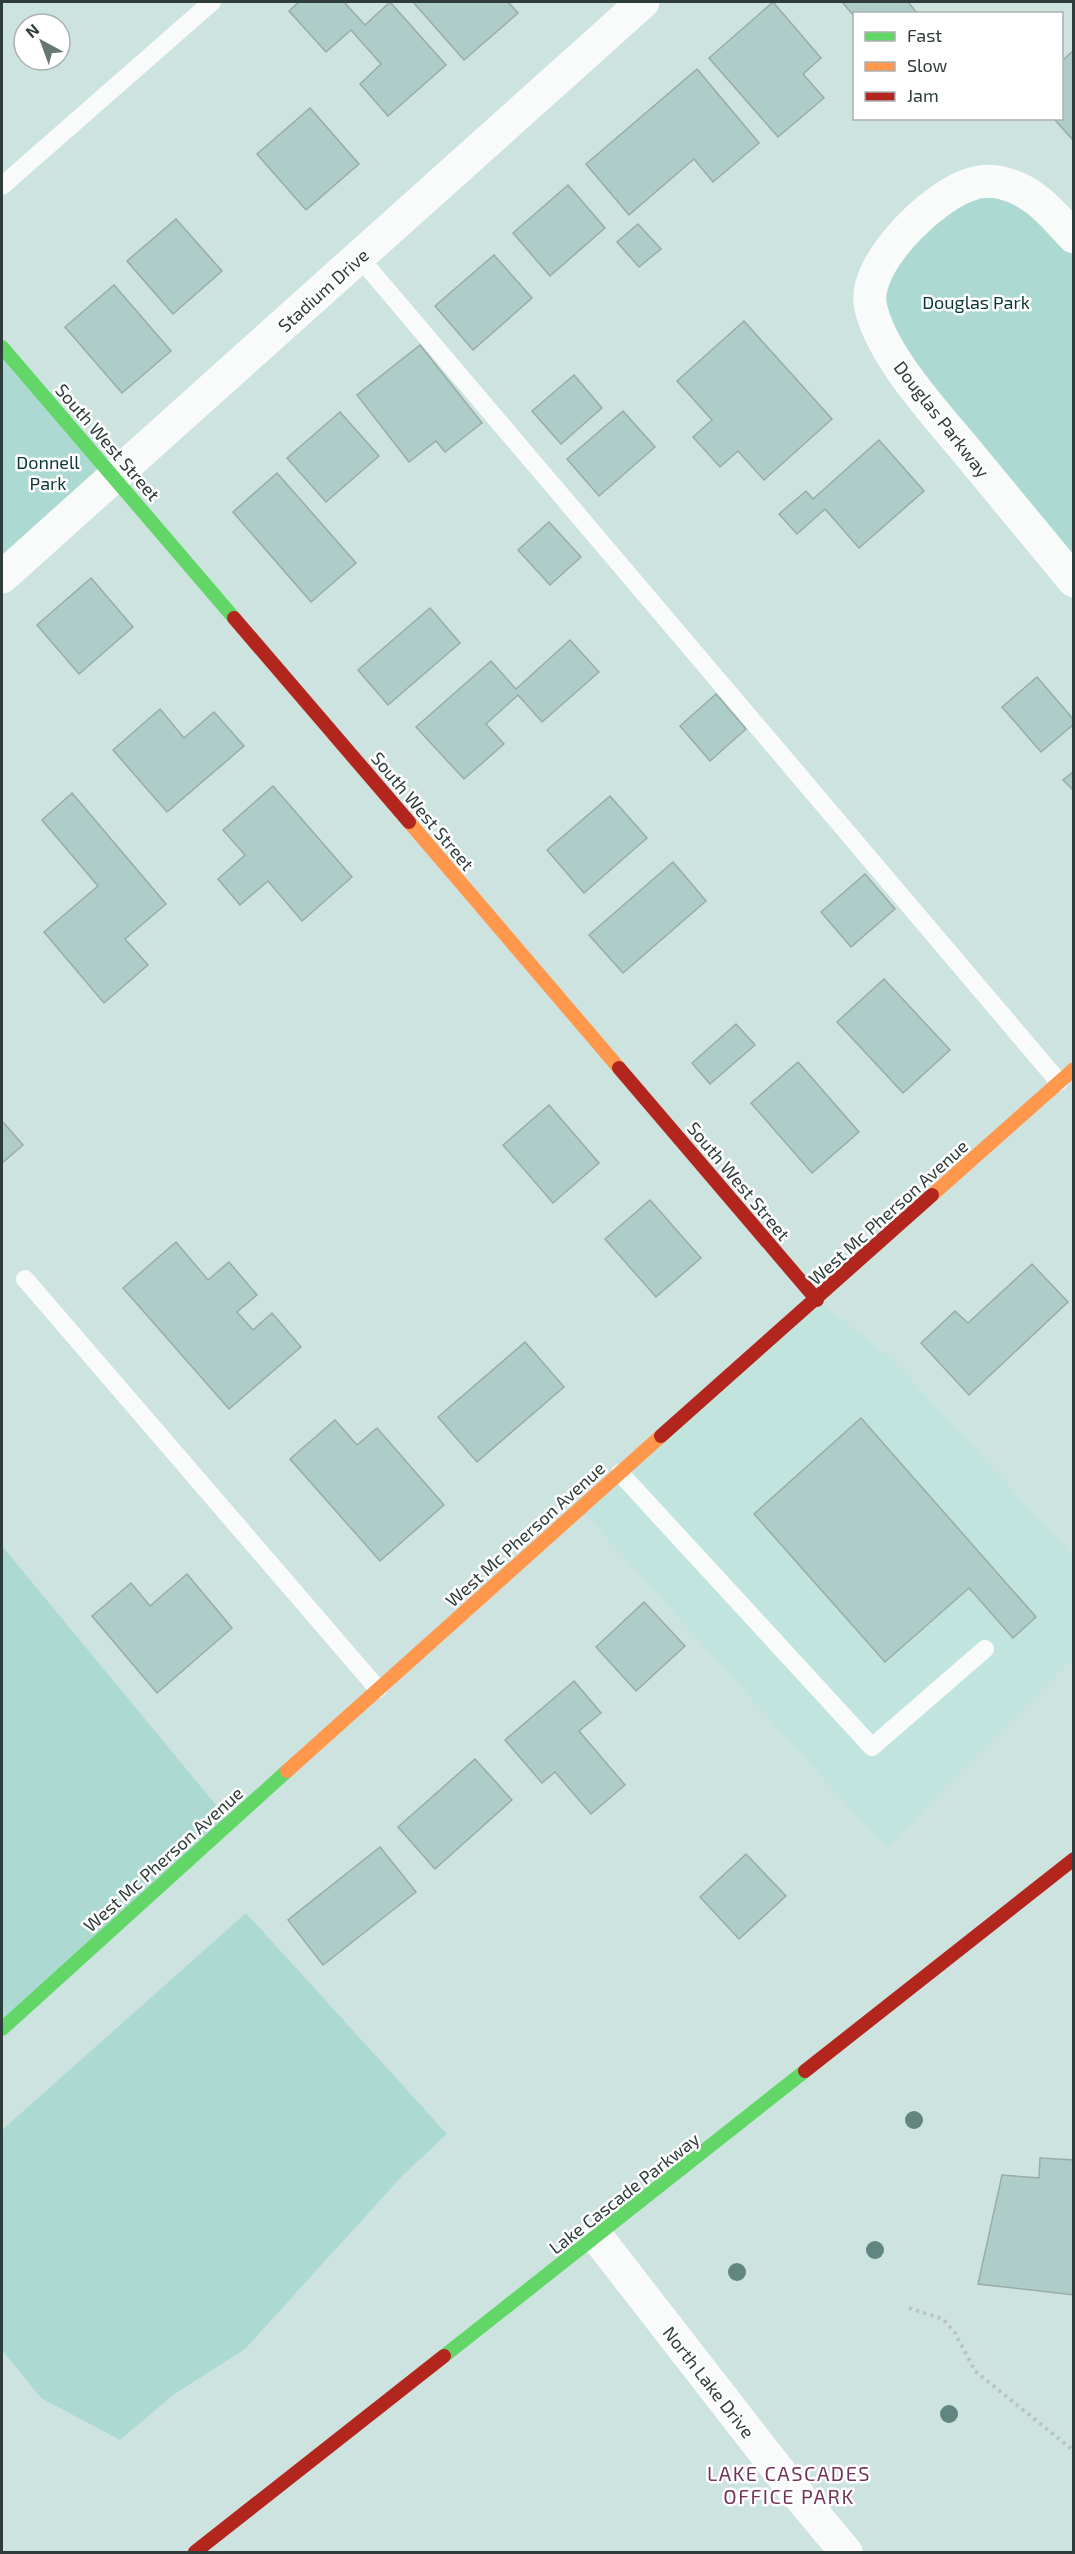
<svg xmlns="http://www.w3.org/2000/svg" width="1075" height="2554" font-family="'Exo 2',sans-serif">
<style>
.built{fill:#c1e5de}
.green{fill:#acdad2}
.building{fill:#afcdc8;stroke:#9aaba8;stroke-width:1.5}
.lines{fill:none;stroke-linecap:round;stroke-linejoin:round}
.path{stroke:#bbc3c2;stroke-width:4;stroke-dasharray:3 4.5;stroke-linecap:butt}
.lane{stroke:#f8fbfa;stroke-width:18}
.street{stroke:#f8fbfa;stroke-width:33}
.fast{stroke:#63d668;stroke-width:14}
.slow{stroke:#ff974d;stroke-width:14}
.jam{stroke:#b3261e;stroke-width:14}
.tree{fill:#618680}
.labels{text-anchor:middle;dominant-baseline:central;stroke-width:5;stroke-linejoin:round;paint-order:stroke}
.street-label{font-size:18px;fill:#2e3d3a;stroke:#fff}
.park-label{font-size:18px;fill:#083933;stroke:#fff}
.neighbourhood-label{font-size:20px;letter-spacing:1.5px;fill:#71345a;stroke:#fff}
</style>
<rect width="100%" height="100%" fill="#cde3df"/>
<!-- built -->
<polygon class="built" points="817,1300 894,1361 1073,1556 1073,1658 886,1848 581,1509"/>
<!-- green -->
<g class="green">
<polygon points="984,181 1073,237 1073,581 900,370 877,267"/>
<polygon points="2,344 115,477 2,577"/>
<polygon points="2,1546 230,1822 2,2029"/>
<polygon points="246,1913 447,2134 403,2175 245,2349 173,2395 120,2440 41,2398 2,2350 2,2130"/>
</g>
<!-- building -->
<g class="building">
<polygon points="299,2 344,2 365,25 390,2 446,65 388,116 360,84 381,64 351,30 326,52 289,11"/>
<polygon points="413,2 508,2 518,13 464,60"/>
<polygon points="773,2 821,58 803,74 824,98 778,137 709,58"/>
<polygon points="842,2 908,2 918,14 854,14 854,16"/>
<polygon points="1074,50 1074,141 1053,118 1062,118 1062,61"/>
<polygon points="697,69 759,143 713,182 694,159 629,215 586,164"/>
<polygon points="310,108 359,164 306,210 257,154"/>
<polygon points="568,185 605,228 550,276 513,233"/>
<polygon points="176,219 222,271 173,314 127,261"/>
<polygon points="638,224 661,249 639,267 617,242"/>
<polygon points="494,255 532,298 473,350 435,306"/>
<polygon points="114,285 171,351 122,393 65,327"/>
<polygon points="744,321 832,419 764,480 738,451 720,467 693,437 712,420 677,381"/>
<polygon points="420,345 482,423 445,452 436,441 409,462 357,395"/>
<polygon points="574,375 602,408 561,444 532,411"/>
<polygon points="623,411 655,447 599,496 567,459"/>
<polygon points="340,412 379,456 326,502 287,458"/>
<polygon points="879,440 924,491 859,548 825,509 797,534 779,514 806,491 813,499"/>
<polygon points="277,473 356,563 311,602 233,512"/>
<polygon points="549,522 581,557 550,585 518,550"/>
<polygon points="91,578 133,627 79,674 37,625"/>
<polygon points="430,608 460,643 388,705 358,670"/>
<polygon points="570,640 599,672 542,722 518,695 486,724 504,744 464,779 416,727 491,661 516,689"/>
<polygon points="1037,677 1074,720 1074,724 1041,752 1002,707"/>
<polygon points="716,694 746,729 710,761 680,726"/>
<polygon points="160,709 184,738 214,712 244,746 167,812 113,750"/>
<polygon points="1074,771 1074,791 1063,780"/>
<polygon points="273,786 352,877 302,921 268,881 240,905 218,879 245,855 223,830"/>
<polygon points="72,793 166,904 125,939 148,965 104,1003 44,932 98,886 42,820"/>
<polygon points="610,796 647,838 584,893 547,850"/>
<polygon points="673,862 706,901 623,973 589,935"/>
<polygon points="865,874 895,909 851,947 821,912"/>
<polygon points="884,979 950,1050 903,1093 837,1022"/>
<polygon points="736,1024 755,1045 710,1084 692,1063"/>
<polygon points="798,1062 859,1132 812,1173 751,1103"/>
<polygon points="549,1105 599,1163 553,1203 503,1145"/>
<polygon points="2,1121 23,1145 2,1163"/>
<polygon points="650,1200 701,1258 656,1297 605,1239"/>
<polygon points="176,1242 208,1280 229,1262 257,1295 237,1312 253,1330 272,1313 301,1347 229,1409 123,1288"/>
<polygon points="1032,1264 1068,1302 969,1395 921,1343 955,1311 968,1323"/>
<polygon points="525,1342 564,1387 477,1462 438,1417"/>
<polygon points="861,1418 1036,1617 1013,1638 969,1588 885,1662 754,1514"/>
<polygon points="335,1420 357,1445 377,1428 444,1505 380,1561 290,1459"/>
<polygon points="187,1574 232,1628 157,1693 92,1616 131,1583 150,1606"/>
<polygon points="644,1602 685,1646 636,1691 596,1647"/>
<polygon points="574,1681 601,1713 579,1731 625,1785 591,1814 555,1772 542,1783 505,1740"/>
<polygon points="475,1759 512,1800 435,1869 398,1827"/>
<polygon points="380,1847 416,1892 323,1965 288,1920"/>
<polygon points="746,1854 786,1896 739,1939 700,1897"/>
<polygon points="1040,2158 1074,2160 1074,2295 978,2284 1002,2175 1039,2178"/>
</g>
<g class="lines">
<!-- path -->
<polyline class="path" points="909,2308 943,2319 955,2333 975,2371 1074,2451"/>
<!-- lane -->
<g class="lane">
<polyline points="2,186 212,2"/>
<polyline points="359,257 1059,1082"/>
<polyline points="25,1279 378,1689"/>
<polyline points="620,1473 872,1747 985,1649"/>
</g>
<!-- street -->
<g class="street">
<path d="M1074,237C1053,215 1034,190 1002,183C990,180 978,181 966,186C931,199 865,262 870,303C878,353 938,416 969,454C1004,496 1039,539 1074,581"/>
<polyline points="2,577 643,2"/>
<polyline points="597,2237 789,2484 846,2552"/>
</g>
<!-- fast -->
<g class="fast">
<polyline points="2,347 234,618"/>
<polyline points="2,2029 287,1771"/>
<polyline points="444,2356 805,2071"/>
</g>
<!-- slow -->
<g class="slow">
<polyline points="409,822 619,1068"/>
<polyline points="932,1195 1074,1069"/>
<polyline points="287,1771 661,1436"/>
</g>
<!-- jam -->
<g class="jam">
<polyline points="234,618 409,822"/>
<polyline points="619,1068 817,1300"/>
<polyline points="661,1436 932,1195"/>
<polyline points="805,2071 1074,1859"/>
<polyline points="195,2552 444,2356"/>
</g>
</g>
<!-- trees -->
<g class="tree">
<circle cx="914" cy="2120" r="9"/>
<circle cx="875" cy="2250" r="9"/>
<circle cx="737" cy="2272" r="9"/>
<circle cx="949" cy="2414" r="9"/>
</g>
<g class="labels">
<!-- street labels -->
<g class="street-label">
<text transform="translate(323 290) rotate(-42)">Stadium Drive</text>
<text transform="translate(942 419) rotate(52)">Douglas Parkway</text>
<text transform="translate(108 442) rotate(49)">South West Street</text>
<text transform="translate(423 811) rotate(50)">South West Street</text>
<text transform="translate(739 1181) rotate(50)">South West Street</text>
<text transform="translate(888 1212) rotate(-42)">West Mc Pherson Avenue</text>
<text transform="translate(525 1534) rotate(-42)">West Mc Pherson Avenue</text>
<text transform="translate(163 1859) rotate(-42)">West Mc Pherson Avenue</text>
<text transform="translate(624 2193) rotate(-38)">Lake Cascade Parkway</text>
<text transform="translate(709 2382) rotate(52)">North Lake Drive</text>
</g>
<!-- park labels -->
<g class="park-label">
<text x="976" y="302">Douglas Park</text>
<text x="48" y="462">Donnell<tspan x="48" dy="21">Park</tspan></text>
</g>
<!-- neighbourhood labels -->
<g class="neighbourhood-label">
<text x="789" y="2473">LAKE CASCADES<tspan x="789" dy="23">OFFICE PARK</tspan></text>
</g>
</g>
<!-- border -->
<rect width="1075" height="2554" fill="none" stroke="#2e3d3a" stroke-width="6"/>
<!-- legend -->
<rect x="853" y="12" width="210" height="108" fill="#ffffff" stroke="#abb1b0" stroke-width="1.5"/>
<rect x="865" y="32" width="30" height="9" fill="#63d668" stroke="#abb1b0" stroke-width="1.5"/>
<text x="907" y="42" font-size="18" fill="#2e3d3a">Fast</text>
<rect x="865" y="62" width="30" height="9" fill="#ff974d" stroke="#abb1b0" stroke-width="1.5"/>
<text x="907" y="72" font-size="18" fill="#2e3d3a">Slow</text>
<rect x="865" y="92" width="30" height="9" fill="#b3261e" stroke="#abb1b0" stroke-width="1.5"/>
<text x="907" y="102" font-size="18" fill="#2e3d3a">Jam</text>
<!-- north arrow -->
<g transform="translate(42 42) rotate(319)"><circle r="28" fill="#ffffff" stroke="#abb1b0" stroke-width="1.5"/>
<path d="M0-4.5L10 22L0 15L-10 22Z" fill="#667774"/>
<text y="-9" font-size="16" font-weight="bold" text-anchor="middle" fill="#2e3d3a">N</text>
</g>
</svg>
